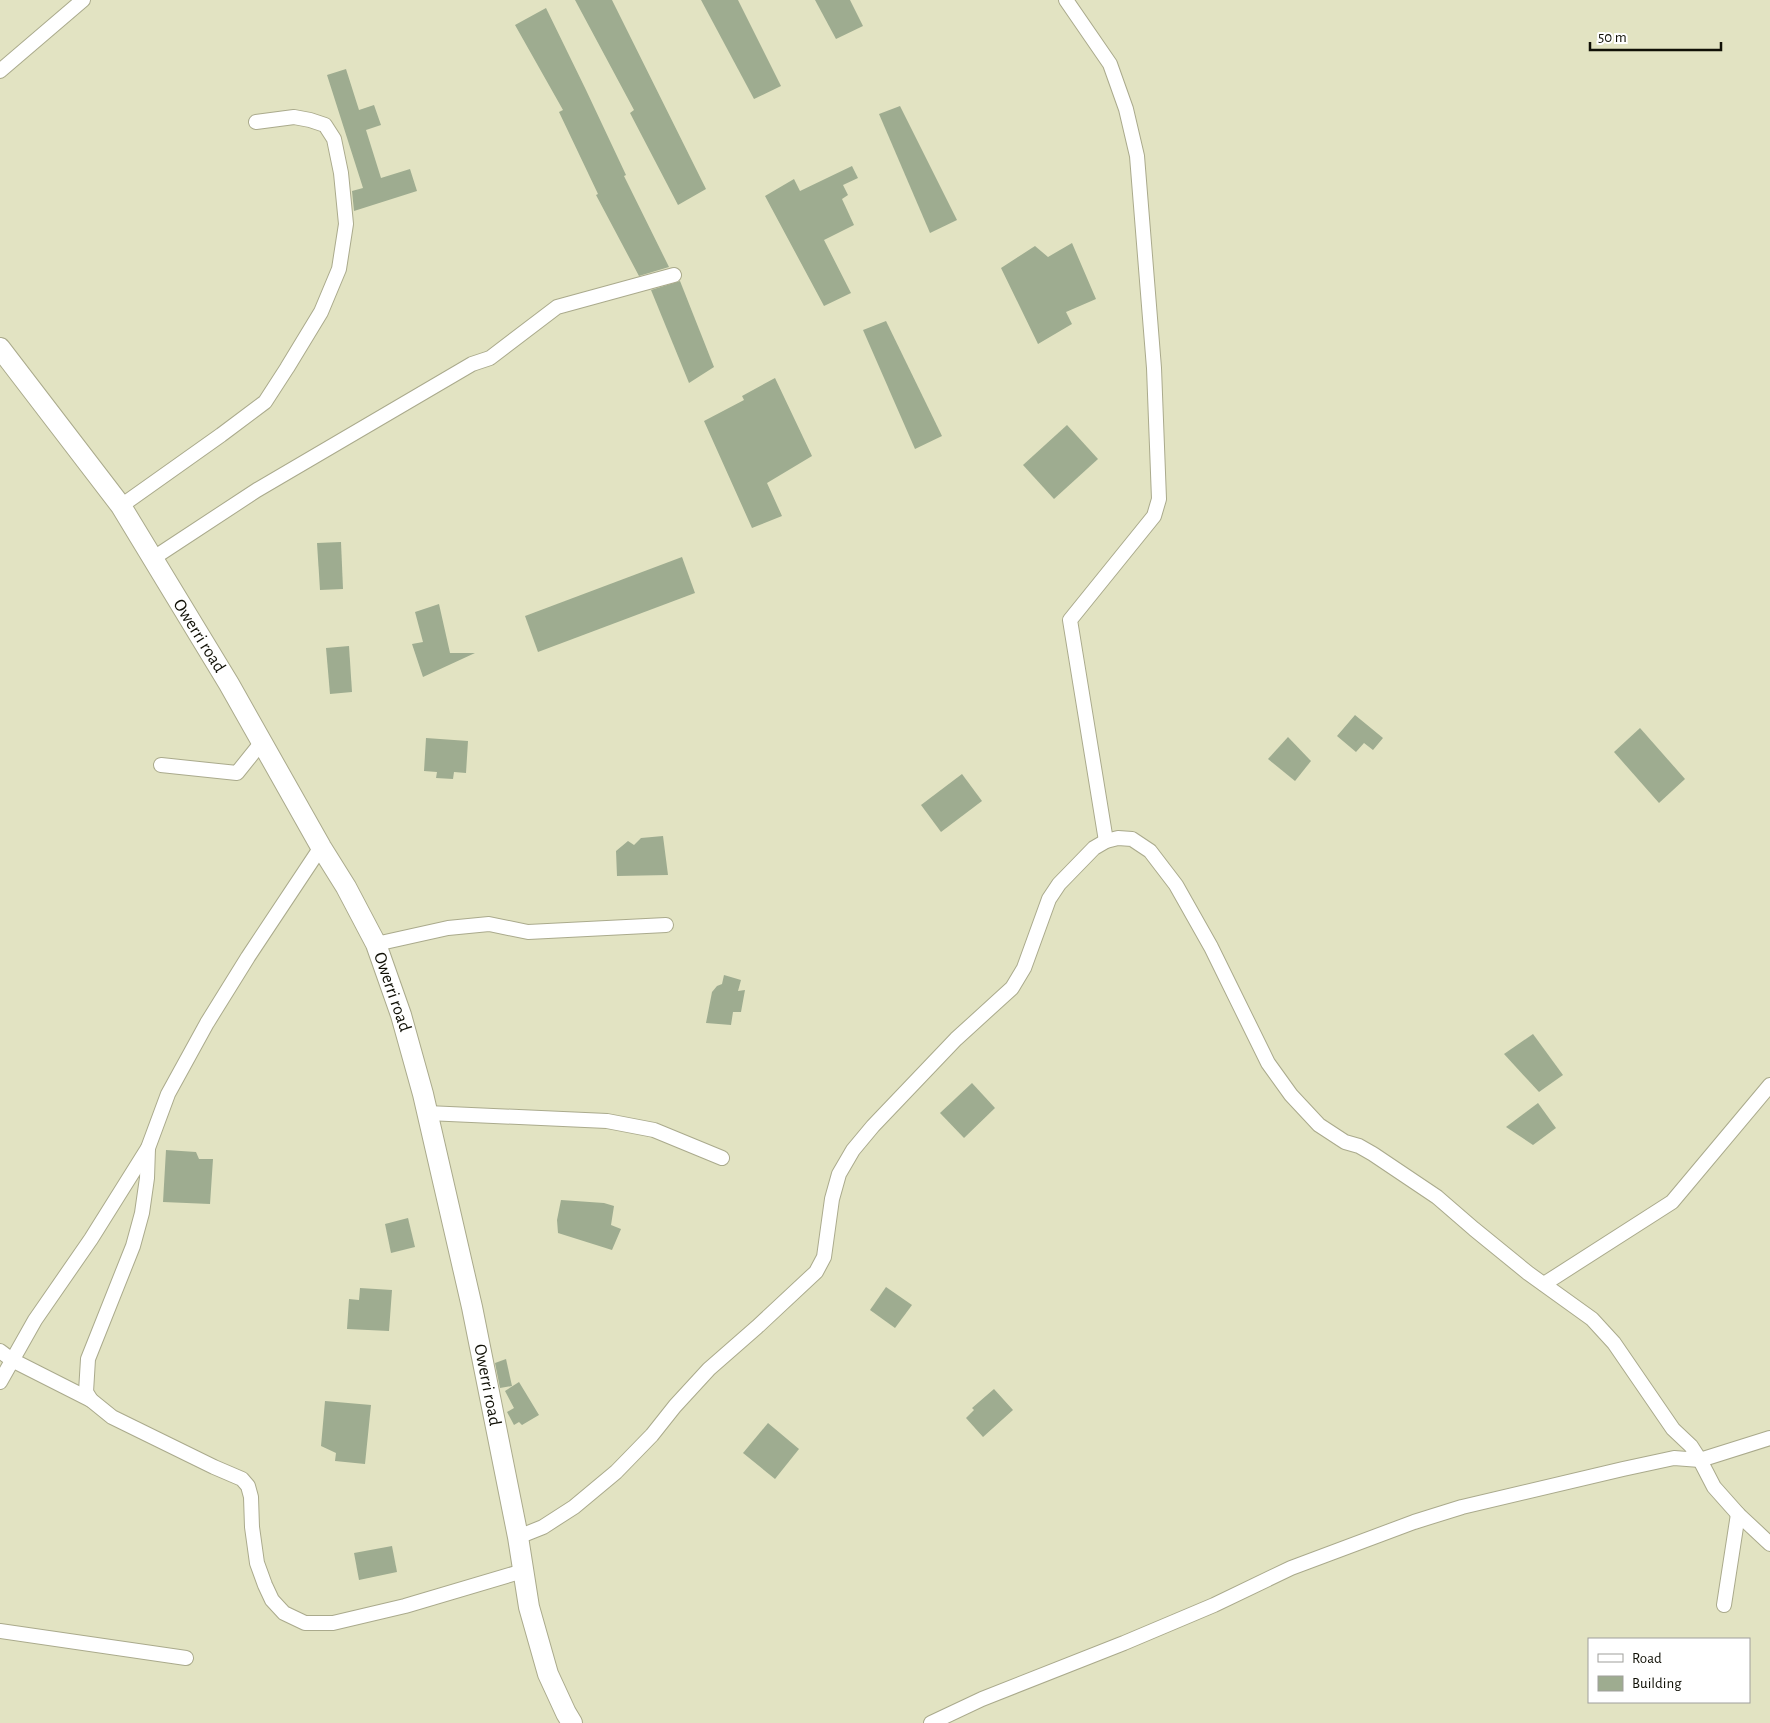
<svg xmlns="http://www.w3.org/2000/svg" width="1770" height="1723" font-family="'Alegreya Sans',sans-serif">
<style>
.building{fill:#9eac90}
.lines{fill:none;stroke-linecap:round;stroke-linejoin:round}
.street-casing{stroke:#aaaa8c;stroke-width:16}
.secondary-casing{stroke:#aaaa8c;stroke-width:22}
.street{stroke:#fff;stroke-width:14}
.secondary{stroke:#fff;stroke-width:20}
.labels{text-anchor:middle;dominant-baseline:central;stroke-width:4;stroke-linejoin:round;paint-order:stroke}
.street-label{font-size:18px;fill:#101006;stroke:#fff}
</style>
<rect width="100%" height="100%" fill="#e2e3c2"/>
<!-- building -->
<g class="building">
<polygon points="575,0 612,0 706,189 678,205 630,113 634,110"/>
<polygon points="701,0 738,0 781,86 754,99"/>
<polygon points="815,0 850,0 863,26 836,39"/>
<polygon points="546,8 586,90 626,175 624,176 669,267 639,276 596,195 598,194 559,112 563,110 515,25"/>
<polygon points="346,69 359,110 374,105 381,125 366,130 381,178 410,169 417,191 354,211 352,191 363,188 327,75"/>
<polygon points="900,106 957,220 930,233 879,114"/>
<polygon points="852,166 858,178 843,185 848,195 842,199 854,225 824,240 851,293 824,306 765,196 794,179 800,191"/>
<polygon points="1072,243 1096,299 1066,312 1072,324 1038,344 1001,268 1035,246 1048,257"/>
<polygon points="680,281 714,367 689,383 651,290"/>
<polygon points="886,321 942,436 915,449 863,330"/>
<polygon points="775,378 812,456 767,483 782,516 752,528 704,421 744,400 742,396"/>
<polygon points="1067,425 1098,459 1054,499 1023,465"/>
<polygon points="341,542 343,589 320,590 317,543"/>
<polygon points="682,557 695,593 538,652 525,616"/>
<polygon points="439,604 450,653 475,653 423,677 412,644 423,642 415,612"/>
<polygon points="349,646 352,692 330,694 326,648"/>
<polygon points="1355,715 1383,738 1373,750 1364,743 1356,752 1337,736"/>
<polygon points="1640,728 1685,779 1659,803 1614,752"/>
<polygon points="1288,737 1311,761 1295,781 1268,759"/>
<polygon points="426,738 468,741 466,773 454,772 453,779 436,778 437,772 424,771"/>
<polygon points="962,774 982,801 941,832 921,805"/>
<polygon points="663,836 668,875 617,876 616,851 628,841 634,845 641,838"/>
<polygon points="724,975 741,980 738,991 745,990 741,1012 733,1012 731,1025 706,1023 712,992 717,986 722,984"/>
<polygon points="1533,1034 1563,1075 1539,1092 1504,1054"/>
<polygon points="972,1083 995,1108 964,1138 940,1113"/>
<polygon points="1538,1103 1556,1128 1533,1145 1506,1127"/>
<polygon points="166,1150 196,1152 199,1159 213,1159 210,1204 163,1202"/>
<polygon points="561,1200 604,1203 614,1206 611,1225 621,1229 612,1250 558,1233 557,1220"/>
<polygon points="408,1218 415,1247 391,1253 385,1224"/>
<polygon points="886,1287 912,1305 895,1328 870,1310"/>
<polygon points="360,1288 392,1290 389,1331 347,1329 349,1299 359,1300"/>
<polygon points="506,1359 512,1386 500,1388 495,1363"/>
<polygon points="519,1382 539,1415 522,1425 519,1422 514,1425 507,1412 514,1408 505,1391"/>
<polygon points="994,1389 1013,1410 983,1437 966,1418 974,1410 972,1408"/>
<polygon points="325,1401 371,1405 365,1464 335,1461 336,1453 321,1446"/>
<polygon points="768,1423 799,1449 775,1479 743,1453"/>
<polygon points="392,1546 397,1572 359,1580 354,1553"/>
</g>
<g class="lines">
<defs>
<g id="street">
<polyline points="1066,0 1110,64 1126,109 1137,156 1154,368 1159,499 1154,516 1070,620 1106,841"/>
<polyline points="0,71 83,0"/>
<polyline points="121,506 221,435 265,402 287,368 321,312 339,269 346,224 341,173 334,139 325,125 310,120 294,117 256,122"/>
<polyline points="152,559 257,490 472,364 490,358 557,307 674,275"/>
<polyline points="161,765 237,773 261,743"/>
<polyline points="376,944 448,928 489,924 528,932 666,925"/>
<polyline points="427,1113 607,1121 654,1130 722,1158"/>
<polyline points="148,1148 147,1178 142,1213 133,1246 88,1359 86,1392 91,1400 112,1417 214,1467 242,1479 248,1486 251,1497 252,1527 257,1563 265,1585 272,1600 284,1613 305,1623 333,1623 405,1606 523,1571"/>
<polyline points="1544,1284 1672,1202 1770,1085"/>
<polyline points="0,1351 12,1360 91,1400"/>
<polyline points="0,1382 35,1320 91,1239 148,1148 168,1094 207,1023 248,957 321,847"/>
<polyline points="518,1537 543,1527 574,1507 616,1472 652,1435 675,1406 709,1369 757,1327 816,1272 824,1257 832,1199 839,1174 853,1150 873,1126 956,1039 1012,988 1024,968 1049,899 1059,884 1094,848 1106,841 1118,838 1132,839 1150,851 1176,885 1211,947 1268,1063 1291,1095 1319,1125 1345,1142 1359,1146 1373,1154 1437,1197 1474,1229 1528,1273 1592,1319 1614,1343 1673,1429 1691,1446 1700,1460 1714,1487 1738,1514 1770,1544"/>
<polyline points="1724,1605 1738,1514"/>
<polyline points="0,1631 186,1658"/>
<polyline points="931,1723 982,1699 1124,1643 1214,1605 1291,1568 1414,1522 1462,1507 1623,1469 1674,1458 1700,1460 1770,1438"/>
</g>
<polyline id="secondary" points="0,348 121,506 229,684 321,847 346,887 376,944 401,1015 423,1094 472,1307 518,1537 529,1607 548,1674 566,1713 572,1723"/>
</defs>
<!-- street casing -->
<use href="#street" class="street-casing"/>
<!-- secondary casing -->
<use href="#secondary" class="secondary-casing"/>
<!-- street -->
<use href="#street" class="street"/>
<!-- secondary -->
<use href="#secondary" class="secondary"/>
</g>
<g class="labels">
<!-- street labels -->
<g class="street-label">
<text transform="translate(199 636) rotate(58)">Owerri road</text>
<text transform="translate(392 992) rotate(71)">Owerri road</text>
<text transform="translate(487 1385) rotate(79)">Owerri road</text>
</g>
</g>
<!-- legend -->
<rect x="1588" y="1638" width="162" height="65" fill="#ffffff" stroke="#9f9f9b"/>
<rect x="1598" y="1654" width="25" height="8" fill="#ffffff" stroke="#9f9f9b"/>
<text x="1632" y="1663" font-size="15" fill="#101006">Road</text>
<rect x="1598" y="1676" width="25" height="15" fill="#9eac90" stroke="#9f9f9b"/>
<text x="1632" y="1688" font-size="15" fill="#101006">Building</text>
<!-- scale -->
<path d="M1590 42v8h131v-8" fill="none" stroke="#101006" stroke-width="2.5"/>
<text x="1598" y="42" font-size="15" fill="#101006" stroke="#ffffff" stroke-width="4" paint-order="stroke">50 m</text>
</svg>
